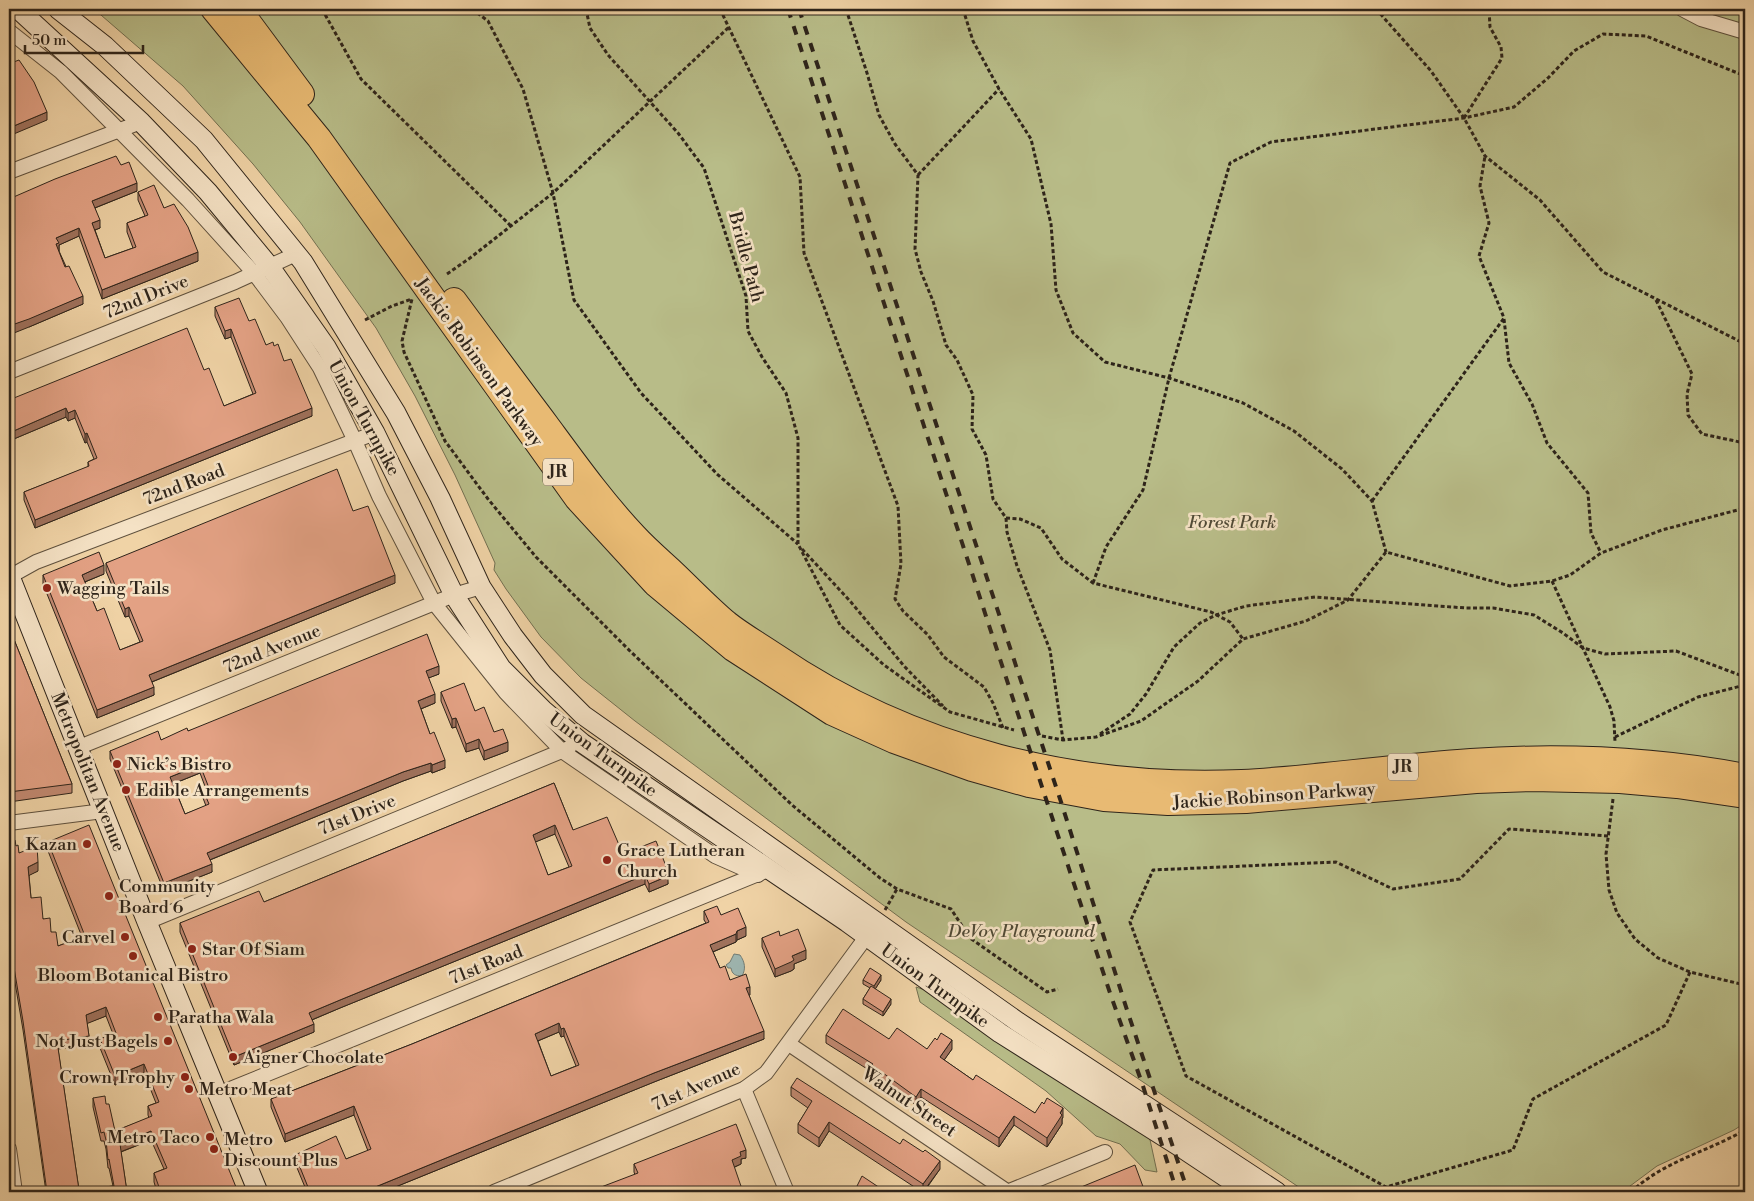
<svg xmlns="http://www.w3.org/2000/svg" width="1754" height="1201" font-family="'Libre Bodoni',serif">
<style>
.green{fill:#b8bc88;stroke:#737051}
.water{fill:#9eb6b1;stroke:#717c75}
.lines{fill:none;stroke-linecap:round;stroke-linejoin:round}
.street-casing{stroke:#5e503d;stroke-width:16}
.secondary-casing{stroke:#2e241a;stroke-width:21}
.highway-casing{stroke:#2e241a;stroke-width:26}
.path{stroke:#2e241a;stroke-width:3;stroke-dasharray:4 2.5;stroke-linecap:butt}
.street{stroke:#f5e2c5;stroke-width:14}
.secondary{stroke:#f5e2c5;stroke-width:19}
.highway{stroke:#e8ba73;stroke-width:24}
.rail{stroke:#2e241a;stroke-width:4;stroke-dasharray:9 9;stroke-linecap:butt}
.wall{fill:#c38a72;stroke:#2e241a;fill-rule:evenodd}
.shaded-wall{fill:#9f715c;stroke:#2e241a}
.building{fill:#e3a184;stroke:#2e241a;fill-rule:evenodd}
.poi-dot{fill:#8f2418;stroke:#f5e2c5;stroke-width:2}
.labels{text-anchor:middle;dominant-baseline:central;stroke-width:5;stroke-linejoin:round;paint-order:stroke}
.shield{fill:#f5e2c5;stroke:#6a5d4d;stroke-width:1}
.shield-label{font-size:16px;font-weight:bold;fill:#2e241a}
.street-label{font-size:18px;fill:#2e241a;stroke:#f5e2c5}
.park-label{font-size:18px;font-style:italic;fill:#504a36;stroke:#f5e2c5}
.poi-label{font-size:18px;fill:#2e241a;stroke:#f5e2c5;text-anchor:start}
</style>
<rect width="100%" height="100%" fill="#f0d3a6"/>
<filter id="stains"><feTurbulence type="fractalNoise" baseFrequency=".004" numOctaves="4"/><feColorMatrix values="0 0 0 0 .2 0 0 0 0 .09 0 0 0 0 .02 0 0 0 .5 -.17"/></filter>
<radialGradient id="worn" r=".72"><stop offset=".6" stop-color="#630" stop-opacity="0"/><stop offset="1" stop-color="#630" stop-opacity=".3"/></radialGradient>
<!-- green -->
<g class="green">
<polygon points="94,9 1745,9 1745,1123 1734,1130 1657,1166 1622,1192 1306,1192 906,922 635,721 581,678 541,637 506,589 494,570 495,563 455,475 415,396 376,328 300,222 253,164 183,86"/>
<polygon points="916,987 928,991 1149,1135 1157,1172 1145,1170 1120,1144 1096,1136 1046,1091 920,1002"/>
</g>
<!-- water -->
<path class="water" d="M734,954L740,955C745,962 746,969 742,976C735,976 732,974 731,968H728L726,965L730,962Z"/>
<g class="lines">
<defs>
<g id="street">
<polyline points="1682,9 1701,19 1745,32"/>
<polyline points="9,31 61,72 188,200 254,273 287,317 320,368 355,441 379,496 434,603 506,693 562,751 715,856 758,875"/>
<polyline points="9,172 141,122"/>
<polyline points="9,372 235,282 296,254"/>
<polyline points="9,577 36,562 375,433"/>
<polyline points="77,748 454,595 481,587"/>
<polyline points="9,823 103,811"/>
<polyline points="147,922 569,748"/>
<polyline points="789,1044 1008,1192"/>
<polyline points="744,1089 787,1192"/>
<polyline points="218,1094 763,872"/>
<polyline points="9,1149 15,1192"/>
<polyline points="494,1192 744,1089 766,1073 872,929"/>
<polyline points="1007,1192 1105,1152"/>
</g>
<g id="secondary">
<polyline points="18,9 141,122 208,192 270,267 326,347 375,433 454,595 501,668 543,710 582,743 847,922 1000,1033 1185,1150 1248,1192"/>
<polyline points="58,9 105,46 204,140 303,262 396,413 440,498 481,587 513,636 543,675 583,715 1018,1022 1277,1192"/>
<polyline points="9,574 147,922 258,1192"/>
</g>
<g id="highway">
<polyline points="213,9 319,138 577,499 655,584 733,649 832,713 894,741 972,769 1029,785 1104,799 1168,803 1246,801 1476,781 1533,779 1620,781 1677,786 1745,796"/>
<polyline points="239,9 302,94"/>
<path d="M454,300C485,342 516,384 547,425C575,463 603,502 635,536C647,549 660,560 673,572C691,589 708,607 727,623C742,635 760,645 776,656C912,749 1078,789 1242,782C1318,778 1395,766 1471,761C1562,755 1655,759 1745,776"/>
</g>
</defs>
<!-- street casing -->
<use href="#street" class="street-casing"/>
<!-- secondary casing -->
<use href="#secondary" class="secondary-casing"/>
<!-- highway casing -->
<use href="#highway" class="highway-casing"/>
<!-- path -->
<g class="path">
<polyline points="322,9 361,79 511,226"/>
<polyline points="472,9 488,21 523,89 553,193 574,300 641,393 717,474 798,544"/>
<polyline points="586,9 590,28 608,55 678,133 704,168 746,296 748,331 762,357 786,393 798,438 798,544 840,625 884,665 950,712 1014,730"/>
<polyline points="720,9 800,177 804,253 898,506 901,564 895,599 903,611 928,635 944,657 984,687 993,703 1003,728"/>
<polyline points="846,9 867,73 879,115 895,144 918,175 915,249 921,272 933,301 946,345 957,360 973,395 972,429 986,455 993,499 1006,518 1007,532 1017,566 1050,650 1063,740"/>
<polyline points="963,9 973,41 999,89 1031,139 1051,224 1056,290 1073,333 1105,362 1169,378 1243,403 1294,431 1342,469 1372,501 1386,552"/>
<polyline points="1376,9 1431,71 1464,118 1485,156 1540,200 1603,272 1745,344"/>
<polyline points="1464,118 1502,58 1501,47 1490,27 1489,9"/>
<polyline points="918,175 999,89"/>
<polyline points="447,274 470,258 553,193 729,27"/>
<polyline points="1656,300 1692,374 1687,394 1688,415 1702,434 1740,442 1745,442"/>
<polyline points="1504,319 1509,363 1532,404 1547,443 1588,493 1591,533 1601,553"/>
<polyline points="365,320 392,306 412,299 402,341 404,352 445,441 488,499 536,557 631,652 792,805 880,878 897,889 951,909 970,938 1047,992 1058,989"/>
<polyline points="1372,501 1504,318 1479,256 1489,223 1480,186 1485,156"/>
<polyline points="1006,518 1020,519 1041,528 1062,559 1093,583 1211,612 1230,622 1243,639"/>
<polyline points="802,549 850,601 904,666 943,706"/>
<polyline points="1552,581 1610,707 1614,721 1615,742"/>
<polyline points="1093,583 1106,547 1143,490 1169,378 1230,163 1271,142 1464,118 1514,107 1548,78 1574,51 1603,34 1646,36 1745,76"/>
<polyline points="1100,734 1130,714 1146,694 1174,647 1200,623 1216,615 1246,606 1315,597 1466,608 1493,608 1534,615 1563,633 1583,648 1605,654 1676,651 1745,677"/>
<polyline points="1042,736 1063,740 1096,737 1141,721 1198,681 1243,639 1306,621 1348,600 1386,552 1510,586 1552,581 1570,575 1601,553 1662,530 1745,508"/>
<polyline points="1615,737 1698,697 1745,685"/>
<polyline points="1613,799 1606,854 1609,890 1617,913 1635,939 1658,958 1690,972 1745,985"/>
<polyline points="1608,836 1509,829 1460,879 1393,889 1336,862 1153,870 1130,922 1186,1076 1386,1187 1513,1150 1533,1099 1666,1025 1690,972"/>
<polyline points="885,910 897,889"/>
<path d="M1631,1192C1664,1161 1707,1152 1745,1130"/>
</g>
<!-- street -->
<use href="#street" class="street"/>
<!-- secondary -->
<use href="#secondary" class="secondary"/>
<!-- highway -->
<use href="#highway" class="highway"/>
<!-- rail -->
<g class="rail">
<polyline points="788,9 1014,702 1111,996 1142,1083 1177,1192"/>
<polyline points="799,9 1062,805 1127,1010 1188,1192"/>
</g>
</g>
<!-- wall -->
<g class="wall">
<polygon points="137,191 95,208 100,228 95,230 105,258 133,248 127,232 127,223 145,216 138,200 138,192 164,208 198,261 102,299 79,236 59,245 59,251 83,304 29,327 9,290 9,199"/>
<polygon points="215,307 249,321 266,345 284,361 312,416 35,528 24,500 24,492 88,467 88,462 94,459 87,442 85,443 75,418 68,421 66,417 9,441 9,400 204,370 224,406 253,394 231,337 225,339 215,316"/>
<polygon points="353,511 395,583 152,682 154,695 97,718 43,584 43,575 104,574 85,582 97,611 120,650 140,642 129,616 125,617 106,571 106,563"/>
<polygon points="9,627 72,784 72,793 9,802"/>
<path d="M439,674L428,678L435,703L421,709L430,734L445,768L432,773L431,771L403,781L210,860L212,872L164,891L110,759V751L161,740L188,731ZM200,773L206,789L203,790V798L206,806L185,814L173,784Z"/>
<polygon points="441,692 475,711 494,732 508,751 484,760 479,748 466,752 456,727 452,728 441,701"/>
<path d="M554,783L573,830L623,854L666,871L668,884L649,892L645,884L340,1008L312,1020L314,1032L234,1065L180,932V923L264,902ZM555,834L569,867L548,875L535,842Z"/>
<path d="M9,841L16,846L19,853L38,871L29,875L31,898L51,932L58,946L82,937L48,851V842L238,1192H157L154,1182V1173L164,1169L151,1140L121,1152L127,1192H46L23,1030L9,947ZM106,1016L113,1034L100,1039V1048L115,1085L144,1073L156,1103L148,1106V1115L149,1118L115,1131L106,1104L93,1098V1107L101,1141H104L106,1149L108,1168H109L113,1186L79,1190L58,1049L89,1045V1036L87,1023Z"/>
<path d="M704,911L721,915L746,936L737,940L736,942L713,952L720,968L730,980L750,995H749L764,1039L654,1082L383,1192H307L295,1163V1155L346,1159L368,1151L354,1115L285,1142L271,1107V1099L412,1044L706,923L704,920ZM559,1032L561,1037L564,1036L576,1066L551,1076L538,1041Z"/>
<polygon points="780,936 806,959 794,964 794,969 791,971 775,977 762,947 762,938"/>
<polygon points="863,980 881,980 875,989 891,1004 883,1016 863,1004 863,999 870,988 863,984"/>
<polygon points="826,1035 889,1039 927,1049 952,1049 944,1060 973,1080 1035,1113 1063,1117 1062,1119 1062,1124 1047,1147 1014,1125 999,1147 921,1097 916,1105 872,1074 872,1072 826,1043"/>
<polygon points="791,1087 940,1169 924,1192 922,1192 829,1131 819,1147 798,1133 798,1124 808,1108 791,1096"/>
<polygon points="746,1158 741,1159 741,1164 735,1167 635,1175 634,1172 634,1164"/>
</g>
<!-- shaded-wall -->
<g class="shaded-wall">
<polygon points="47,112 47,120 9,136 9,128"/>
<polygon points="137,183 137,191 92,209 92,201"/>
<polygon points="100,220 100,228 92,231 92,223"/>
<polygon points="79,228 79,236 59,245 59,251 56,253 56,238"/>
<polygon points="198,252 198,261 102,299 102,290"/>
<polygon points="83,296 83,304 29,327 9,335 9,326"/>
<polygon points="231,329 231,337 225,339 225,331"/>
<polygon points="66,408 66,417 9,441 9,433"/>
<polygon points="312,408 312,416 35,528 35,520"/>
<polygon points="75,410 75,418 68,421 68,413"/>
<polygon points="87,433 87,442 85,443 85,434"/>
<polygon points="104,565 104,574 82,583 82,575"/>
<polygon points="395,575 395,583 149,683 149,675"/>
<polygon points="129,607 129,616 125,617 125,609"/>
<polygon points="439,666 439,674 426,679 426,671"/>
<polygon points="154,687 154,695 97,718 97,710"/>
<polygon points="435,694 435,703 418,710 418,701"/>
<polygon points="456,718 456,727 452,728 452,719"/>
<polygon points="479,739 479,748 466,752 466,744"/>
<polygon points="508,742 508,751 484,760 484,751"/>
<polygon points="445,760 445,768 432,773 432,765"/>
<polygon points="431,763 431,771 403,781 207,861 207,853 403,772"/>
<polygon points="200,765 200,773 170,785 170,777"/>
<polygon points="555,825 555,834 533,843 533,835"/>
<polygon points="38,862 38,871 28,876 28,867"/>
<polygon points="212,864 212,872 164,891 164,883"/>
<polygon points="645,875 645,884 340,1008 309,1021 309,1013 340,1000"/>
<polygon points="668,876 668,884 649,892 649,884"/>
<polygon points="746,927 746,936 737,940 737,931"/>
<polygon points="736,934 736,942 710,953 710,945"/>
<polygon points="806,950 806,959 794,964 794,969 791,971 775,977 775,969 792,956"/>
<polygon points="881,975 881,980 874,991 874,986"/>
<polygon points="750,987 750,995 746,996 746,988"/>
<polygon points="891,999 891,1004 883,1016 883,1012"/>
<polygon points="106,1007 106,1016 86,1024 86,1015"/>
<polygon points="559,1023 559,1032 535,1042 535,1034"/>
<polygon points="314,1024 314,1032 234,1065 234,1057"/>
<polygon points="564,1028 564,1036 561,1037 561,1029"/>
<polygon points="764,1031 764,1039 654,1082 383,1192 363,1192 654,1073"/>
<polygon points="952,1040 952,1049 940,1066 940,1057"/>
<polygon points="144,1064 144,1073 115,1085 115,1076"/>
<polygon points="921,1089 921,1097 916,1105 916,1097"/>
<polygon points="354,1106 354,1115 285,1142 285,1134"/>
<polygon points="1063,1108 1063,1117 1062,1119 1062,1124 1047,1147 1047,1138"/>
<polygon points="1014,1116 1014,1125 999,1147 999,1138"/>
<polygon points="829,1122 829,1131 819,1147 819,1138"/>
<polygon points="151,1131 151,1140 120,1152 120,1144"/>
<polygon points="746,1150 746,1158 741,1159 741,1164 732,1168 732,1160 740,1152"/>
<polygon points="940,1161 940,1169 923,1192 923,1184"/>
</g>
<!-- building -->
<g class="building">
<polygon points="9,58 11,63 19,60 34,82 47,112 9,128"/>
<polygon points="116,156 121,165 129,162 137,183 92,201 100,220 92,223 105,258 136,247 127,223 148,215 138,192 154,185 164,208 174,204 188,227 198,252 102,290 79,228 56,238 59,243 56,244 65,267 69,266 83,296 29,319 9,326 9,295 13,293 9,281 9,199 55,179"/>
<polygon points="239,298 249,321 255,319 266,345 273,342 274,346 278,344 284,361 291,359 312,408 35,520 24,492 89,466 88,462 97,458 87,433 85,434 75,410 68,413 66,408 9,433 9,400 187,328 204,370 209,368 224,406 256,393 231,329 225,331 215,307"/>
<polygon points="337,469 353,511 368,506 395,575 149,675 154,687 97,710 43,575 99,552 104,565 82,575 97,611 104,608 120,650 143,641 129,607 125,609 106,563"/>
<polygon points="9,627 72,784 9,792 9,773 10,773 9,769"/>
<path d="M427,634L439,666L426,671L435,694L418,701L430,734L434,732L445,760L432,765L431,763L403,772L207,853L212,864L164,883L110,751L158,731L161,740L187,728L188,731ZM200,765L209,788L203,790L209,804L185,814L170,777Z"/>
<polygon points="464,683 475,711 484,707 494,732 503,729 508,742 484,751 479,739 466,744 456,718 452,719 441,692"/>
<path d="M554,783L573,830L607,817L623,854L656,841L666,866L665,867L668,876L649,884L645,875L340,1000L309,1013L314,1024L234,1057L180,923L259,891L264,902ZM555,825L572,866L548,875L533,835Z"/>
<path d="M89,825L238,1192H159L157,1188L159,1187L154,1173L167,1168L151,1131L120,1144L127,1192H47L23,1021L9,938V841L15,840L16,846L18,845L19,853L37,846L38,862L28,867L31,898L41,897L43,919L50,918L51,932H56L58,946L85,936L48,842ZM106,1007L116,1033L100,1039L115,1076L144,1064L159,1102L148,1106L152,1116L115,1131L109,1104H106L105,1096L93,1098L101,1133L104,1132L106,1140L108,1160L109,1159L114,1186L79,1190L57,1041L89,1036L86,1015Z"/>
<path d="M717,906L721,915L738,908L746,927L737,931L736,934L710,945L720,968L725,966L730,980L746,974L750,987L746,988L764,1031L654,1073L363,1192H310L295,1155L336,1136L346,1159L371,1149L354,1106L285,1134L271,1099L412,1044L709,922L704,911ZM559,1023L561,1029L564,1028L579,1065L551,1076L535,1034Z"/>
<polygon points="798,929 806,950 792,956 794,960 791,962 775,969 762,938 779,931 780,936"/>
<polygon points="870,968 881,975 874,986 863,980"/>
<polygon points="871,986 891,999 883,1012 863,999"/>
<polygon points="843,1009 889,1039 897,1028 927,1049 935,1038 937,1040 941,1033 952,1040 940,1057 973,1080 976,1075 1035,1113 1042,1102 1044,1104 1047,1098 1063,1108 1060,1113 1062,1115 1047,1138 1014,1116 999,1138 921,1089 916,1097 872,1065 873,1064 826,1035"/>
<polygon points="797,1078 900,1144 903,1139 923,1152 925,1150 940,1161 923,1184 829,1122 819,1138 798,1124 812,1101 791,1087"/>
<polygon points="736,1124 746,1150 740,1152 741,1156 732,1160 743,1192 588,1192 638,1173 634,1164"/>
<polygon points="1135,1165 1145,1192 1069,1192"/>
<polygon points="862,1176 886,1192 854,1192"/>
<polygon points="1745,1178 1745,1192 1736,1192 1739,1187 1743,1184"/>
<polygon points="765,1187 768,1192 752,1192"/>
<polygon points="581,1188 583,1192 570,1192"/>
</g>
<!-- markers -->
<g class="poi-dot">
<circle cx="47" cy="588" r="5"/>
<circle cx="117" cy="764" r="5"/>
<circle cx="126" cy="790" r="5"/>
<circle cx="87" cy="844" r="5"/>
<circle cx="607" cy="860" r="5"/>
<circle cx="109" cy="896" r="5"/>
<circle cx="125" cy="937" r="5"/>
<circle cx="192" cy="949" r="5"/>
<circle cx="133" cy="956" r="5"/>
<circle cx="158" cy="1017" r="5"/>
<circle cx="168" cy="1041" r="5"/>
<circle cx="233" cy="1057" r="5"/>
<circle cx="185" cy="1077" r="5"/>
<circle cx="189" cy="1089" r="5"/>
<circle cx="210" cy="1137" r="5"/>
<circle cx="214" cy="1149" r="5"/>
</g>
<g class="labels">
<!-- shield labels -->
<g class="shield">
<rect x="543" y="458.5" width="30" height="27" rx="4"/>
<rect x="1388" y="753.5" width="30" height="27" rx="4"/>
</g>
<g class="shield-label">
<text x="558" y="472">JR</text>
<text x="1403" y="767">JR</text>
</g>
<!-- street labels -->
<g class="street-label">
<text transform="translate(746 257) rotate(75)">Bridle Path</text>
<text transform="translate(146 297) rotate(-22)">72nd Drive</text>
<text transform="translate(479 362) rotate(54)">Jackie Robinson Parkway</text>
<text transform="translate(364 418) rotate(61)">Union Turnpike</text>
<text transform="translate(184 485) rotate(-21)">72nd Road</text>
<text transform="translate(272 649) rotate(-22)">72nd Avenue</text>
<text transform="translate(603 755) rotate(36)">Union Turnpike</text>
<text transform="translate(88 772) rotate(68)">Metropolitan Avenue</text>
<text transform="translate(1274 796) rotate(-4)">Jackie Robinson Parkway</text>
<text transform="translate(357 815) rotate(-22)">71st Drive</text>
<text transform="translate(486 965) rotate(-22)">71st Road</text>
<text transform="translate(935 986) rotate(36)">Union Turnpike</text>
<text transform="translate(696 1087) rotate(-24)">71st Avenue</text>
<text transform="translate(909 1102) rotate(34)">Walnut Street</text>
</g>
<!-- park labels -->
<g class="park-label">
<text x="1232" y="522">Forest Park</text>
<text x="1021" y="931">DeVoy Playground</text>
</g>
<!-- poi labels -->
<g class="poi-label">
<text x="57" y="588">Wagging Tails</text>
<text x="127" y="764">Nick’s Bistro</text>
<text x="136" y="790">Edible Arrangements</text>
<text x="77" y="844" text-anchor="end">Kazan</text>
<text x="617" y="850">Grace Lutheran<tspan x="617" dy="21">Church</tspan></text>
<text x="119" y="886">Community<tspan x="119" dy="21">Board 6</tspan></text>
<text x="115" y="937" text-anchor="end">Carvel</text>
<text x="202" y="949">Star Of Siam</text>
<text x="133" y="975" text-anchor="middle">Bloom Botanical Bistro</text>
<text x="168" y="1017">Paratha Wala</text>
<text x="158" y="1041" text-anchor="end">Not Just Bagels</text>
<text x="243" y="1057">Aigner Chocolate</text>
<text x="175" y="1077" text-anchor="end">Crown Trophy</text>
<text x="199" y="1089">Metro Meat</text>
<text x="200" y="1137" text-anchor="end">Metro Taco</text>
<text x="224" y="1139">Metro<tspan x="224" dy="21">Discount Plus</tspan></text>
</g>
</g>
<!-- margin -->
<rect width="1754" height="1201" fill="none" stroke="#f0d3a6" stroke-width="30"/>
<rect x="10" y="10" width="1734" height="1181" fill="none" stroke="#2e241a" stroke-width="2.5"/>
<rect x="15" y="15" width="1724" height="1171" fill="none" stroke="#2e241a"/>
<!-- scale -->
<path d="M25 45v8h118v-8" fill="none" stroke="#2e241a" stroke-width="2.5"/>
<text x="32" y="45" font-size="15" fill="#2e241a" stroke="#f5e2c5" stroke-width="4" paint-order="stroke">50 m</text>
<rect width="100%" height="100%" filter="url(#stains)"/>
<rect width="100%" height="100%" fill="url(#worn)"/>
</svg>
